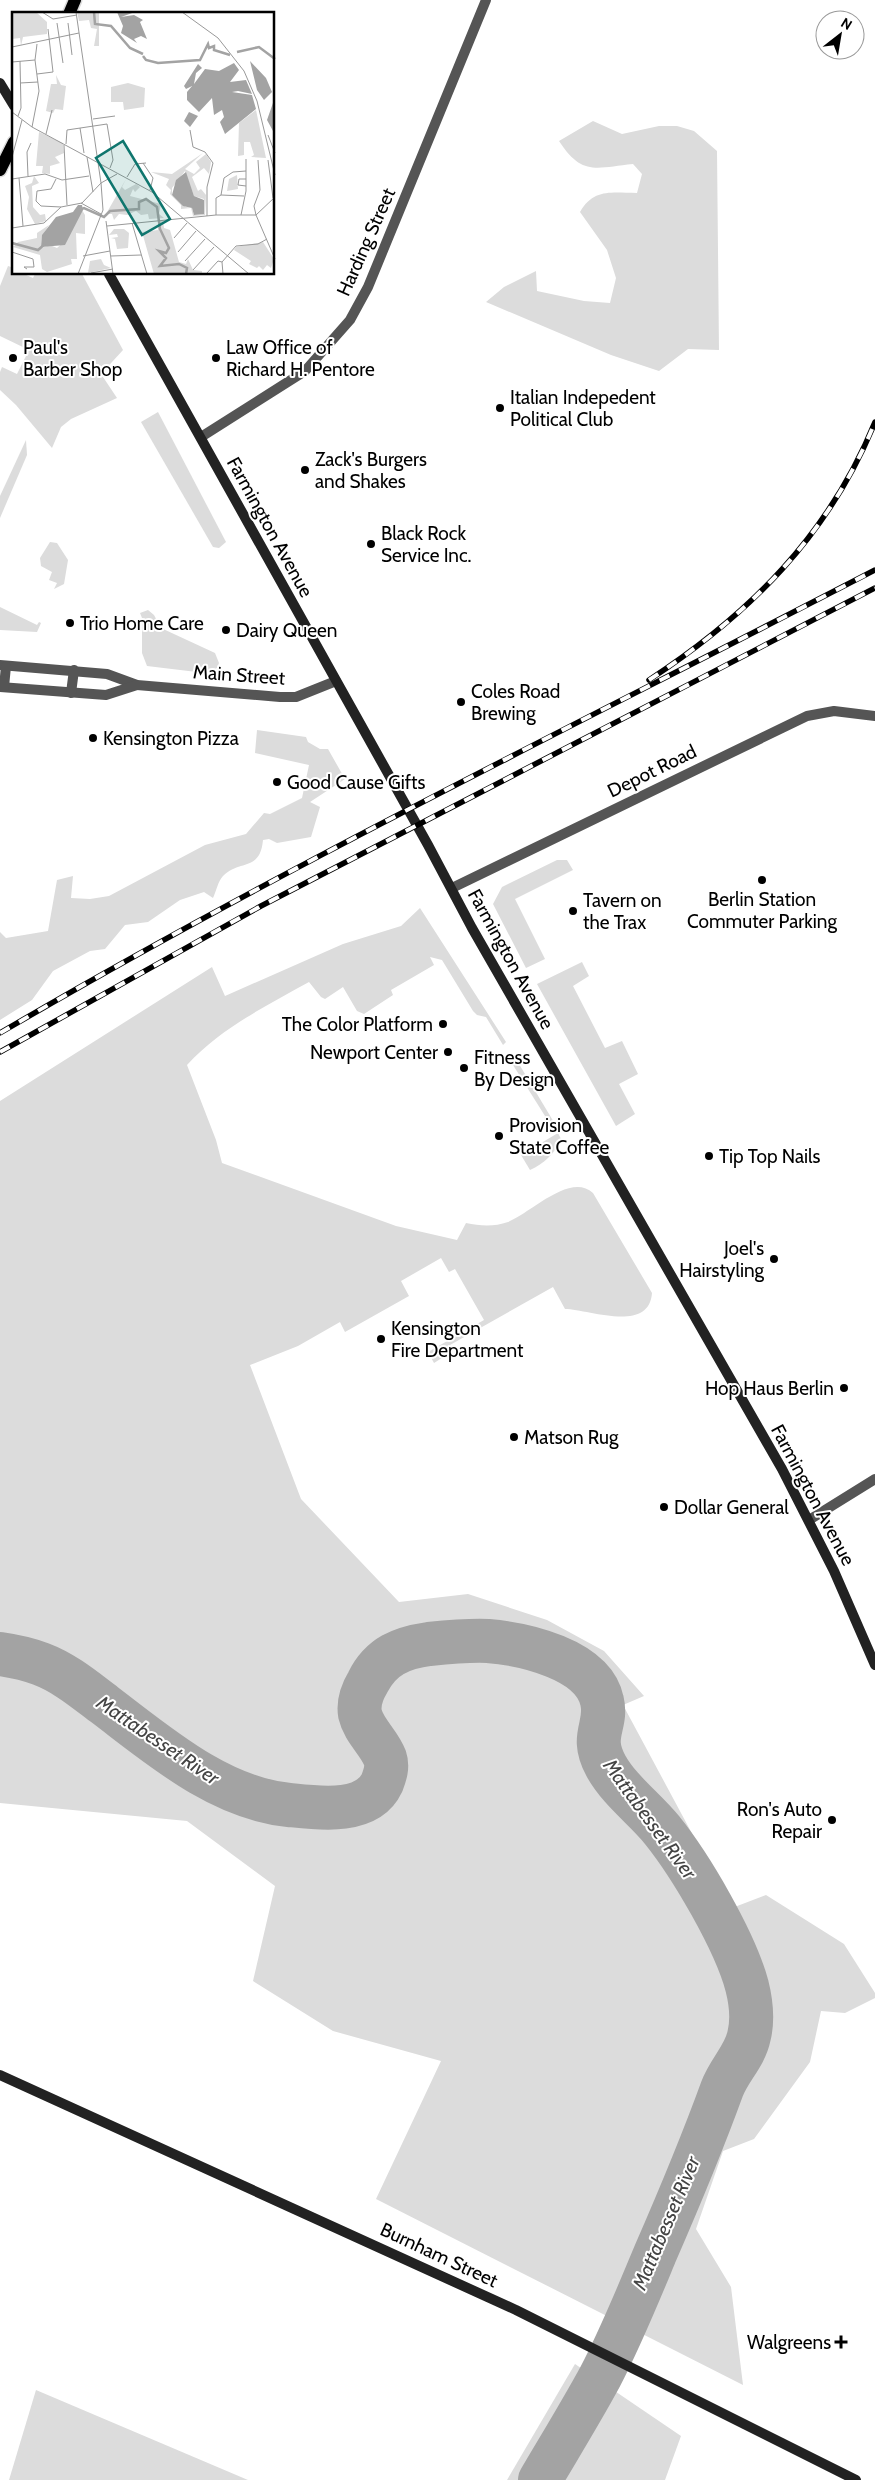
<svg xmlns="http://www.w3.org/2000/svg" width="875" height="2480" font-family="Cabin,sans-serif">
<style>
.green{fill:#dcdcdc}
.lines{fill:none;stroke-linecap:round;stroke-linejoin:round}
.river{stroke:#a3a3a3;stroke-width:44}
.primary-casing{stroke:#dbdbdb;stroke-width:15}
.street{stroke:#555;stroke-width:10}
.secondary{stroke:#222;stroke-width:10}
.primary{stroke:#000;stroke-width:12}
.rail-casing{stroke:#000;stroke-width:5.5}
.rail{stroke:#fff;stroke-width:4;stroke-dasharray:11;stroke-linecap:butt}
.poi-dot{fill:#000;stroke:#fff;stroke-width:2}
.labels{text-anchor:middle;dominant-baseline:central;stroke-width:4;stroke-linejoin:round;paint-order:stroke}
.street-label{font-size:19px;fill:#000;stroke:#fff}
.poi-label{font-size:19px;fill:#000;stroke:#fff;text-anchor:start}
.water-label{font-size:20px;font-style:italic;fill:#444;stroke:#fff}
.inset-river{fill:none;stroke:#a3a3a3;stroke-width:2.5}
.inset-road{fill:none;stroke:#999;stroke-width:1}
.view{fill:#0f766e;fill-opacity:0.15;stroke:#0f766e;stroke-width:2.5}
.inset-edge{fill:none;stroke:#000;stroke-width:2.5}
</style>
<rect width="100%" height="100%" fill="#fff"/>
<!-- green -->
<g class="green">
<path d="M593,121L622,134L659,126H677L694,131L717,151L719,350L688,349L659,371L611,355L486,302L504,287L536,271L537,291L584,301L610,303L616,278L607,250L580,212C594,188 612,193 637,193L642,174L633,164C595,168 582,176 559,141Z"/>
<polygon points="8,266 14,268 14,274 24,274 33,278 35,274 82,274 123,350 101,374 117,398 71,419 61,427 52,448 16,405 0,390 0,372 2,367 17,374 29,350 0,336 0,286"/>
<polygon points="158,412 226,542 219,548 213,547 141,422"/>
<polygon points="26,440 27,455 0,518 0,496"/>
<polygon points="50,542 57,543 68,560 64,584 54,589 57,583 49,580 52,572 41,566 40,558"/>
<polygon points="0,607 37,625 39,622 41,623 37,632 0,630"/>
<polygon points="148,610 154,615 161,628 215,653 219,663 217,668 205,673 147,666 142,653 142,618 140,613"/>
<path d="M257,730L306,737L308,742L320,749H328L345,779L310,802L320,807L311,837L277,843L269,839L263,840C260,872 240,859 223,876C218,881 216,892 213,898L204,892L180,900L148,922L125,925L105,949L90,951L53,971L32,1000L0,1020V932L6,938L48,931L57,880L73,876L71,898L90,899L109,896L205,845L246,834L264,813L270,814L302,798L309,765L255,753Z"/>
<polygon points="557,860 567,860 573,870 515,899 545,959 526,968 493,904 502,887"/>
<path d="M420,908L506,1042L503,1045L486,1017L477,1015L473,1011L442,960L430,957L434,965L391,990L393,995L364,1014L357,1011L343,987L325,999L321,997L309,982C266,1006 221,1028 187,1065L216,1140L222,1163L396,1226L457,1240L466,1223C480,1226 494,1227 508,1222C531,1213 570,1172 593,1193L652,1293C649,1334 588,1309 565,1309L553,1287L450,1345L453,1351L434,1363L428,1352L484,1320L455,1269L449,1272L441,1258L401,1281L409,1296L345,1332L340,1322L298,1346L250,1365L301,1499L399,1602L468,1594L547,1620L604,1651L644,1696L623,1705L732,1908L766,1895L844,1944L875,1993V1998L845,2013L821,2011L810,2062L754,2139L723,2151L696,2229L731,2287L743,2385L376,2199L441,2061L333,2031L253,1981L275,1886L187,1821L0,1803V1101L212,967L225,996L343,944L401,926Z"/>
<polygon points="582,962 589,976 573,986 605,1048 622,1041 638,1074 619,1084 635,1114 616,1126 537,984"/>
<polygon points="508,1057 516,1059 558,1129 549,1134 543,1125 545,1116"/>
<path d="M558,1133L561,1139C555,1153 544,1164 530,1170L521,1155Z"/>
<polygon points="575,2364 681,2436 665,2480 507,2480"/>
<polygon points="36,2390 248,2480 9,2480"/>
</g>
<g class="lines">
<!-- river -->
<path class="river" d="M0,1654C14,1656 28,1659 41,1664C65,1673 85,1690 105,1705C159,1746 219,1798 289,1805C318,1808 367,1815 382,1783C385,1775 388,1767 385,1758C379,1742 364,1731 360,1714C358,1702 362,1692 368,1682C381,1656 401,1648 429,1644C449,1642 469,1640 488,1641C524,1644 593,1659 602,1701C608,1726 589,1735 606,1766C620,1791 644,1808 662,1830C691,1866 735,1941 747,1986C751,2002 753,2020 749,2036C745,2056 729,2070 722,2089C702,2144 679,2199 655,2254C638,2295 621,2337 600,2377C581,2412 560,2446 540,2480"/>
<defs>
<g id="primary">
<polyline points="69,14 75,0"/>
<polyline points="0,170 14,142"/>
</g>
</defs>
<!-- primary casing -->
<use href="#primary" class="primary-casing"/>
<!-- street -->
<g class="street">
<polyline points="201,437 305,371 350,320 368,287 486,0"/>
<polyline points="0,665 107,674 137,685 280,697 296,697 336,681"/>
<polyline points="0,687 106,695 137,685"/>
<polyline points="4,687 6,666"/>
<polyline points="71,693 74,670"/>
<polyline points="452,888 807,716 834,711 875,716"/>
<polyline points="809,1520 875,1479"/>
</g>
<!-- secondary -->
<g class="secondary">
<polyline points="0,83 14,106"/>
<polyline points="109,274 428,845 472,928 782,1469 834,1571 875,1665"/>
<polyline points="0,2075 516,2310 856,2480"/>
</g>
<!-- primary -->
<use href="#primary" class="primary"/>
<defs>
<g id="rail">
<path d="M649,680C750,614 829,535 875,422"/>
<path d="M0,1033C285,866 582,722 875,570"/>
<polyline points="0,1052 261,906 875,588"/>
</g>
</defs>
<!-- rail casing -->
<use href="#rail" class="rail-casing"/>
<!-- rail -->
<use href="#rail" class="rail"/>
</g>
<!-- markers -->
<g class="poi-dot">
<circle cx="13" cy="358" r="5"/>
<circle cx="216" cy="358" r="5"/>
<circle cx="500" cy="408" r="5"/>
<circle cx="305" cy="470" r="5"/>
<circle cx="371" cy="544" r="5"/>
<circle cx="70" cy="623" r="5"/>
<circle cx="226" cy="630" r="5"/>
<circle cx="461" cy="702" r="5"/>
<circle cx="93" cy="738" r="5"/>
<circle cx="277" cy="782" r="5"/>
<circle cx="762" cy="880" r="5"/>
<circle cx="573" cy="911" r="5"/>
<circle cx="443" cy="1024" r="5"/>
<circle cx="448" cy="1052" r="5"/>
<circle cx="464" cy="1068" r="5"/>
<circle cx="499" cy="1136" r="5"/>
<circle cx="709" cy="1156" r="5"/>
<circle cx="774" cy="1259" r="5"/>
<circle cx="381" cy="1339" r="5"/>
<circle cx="844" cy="1388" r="5"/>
<circle cx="514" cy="1437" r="5"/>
<circle cx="664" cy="1507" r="5"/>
<circle cx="832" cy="1820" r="5"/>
<path d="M838.5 2334.5h5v5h5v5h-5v5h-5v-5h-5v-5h5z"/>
</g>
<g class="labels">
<!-- street labels -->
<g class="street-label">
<text transform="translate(366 242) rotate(-66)">Harding Street</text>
<text transform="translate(270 527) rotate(61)">Farmington Avenue</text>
<text transform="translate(239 675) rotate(4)">Main Street</text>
<text transform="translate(652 771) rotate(-26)">Depot Road</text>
<text transform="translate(511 959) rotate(61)">Farmington Avenue</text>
<text transform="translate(813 1495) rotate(62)">Farmington Avenue</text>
<text transform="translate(439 2255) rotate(25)">Burnham Street</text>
</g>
<!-- poi labels -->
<g class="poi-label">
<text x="23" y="347">Paul's<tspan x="23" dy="22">Barber Shop</tspan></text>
<text x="226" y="347">Law Office of<tspan x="226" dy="22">Richard H. Pentore</tspan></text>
<text x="510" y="397">Italian Indepedent<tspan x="510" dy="22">Political Club</tspan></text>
<text x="315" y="459">Zack's Burgers<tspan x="315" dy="22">and Shakes</tspan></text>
<text x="381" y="533">Black Rock<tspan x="381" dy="22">Service Inc.</tspan></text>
<text x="80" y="623">Trio Home Care</text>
<text x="236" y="630">Dairy Queen</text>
<text x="471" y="691">Coles Road<tspan x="471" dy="22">Brewing</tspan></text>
<text x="103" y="738">Kensington Pizza</text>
<text x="287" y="782">Good Cause Gifts</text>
<text x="762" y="899" text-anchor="middle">Berlin Station<tspan x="762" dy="22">Commuter Parking</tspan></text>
<text x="583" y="900">Tavern on<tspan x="583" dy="22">the Trax</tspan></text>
<text x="433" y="1024" text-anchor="end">The Color Platform</text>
<text x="438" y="1052" text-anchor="end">Newport Center</text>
<text x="474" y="1057">Fitness<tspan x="474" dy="22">By Design</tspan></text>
<text x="509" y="1125">Provision<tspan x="509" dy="22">State Coffee</tspan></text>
<text x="719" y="1156">Tip Top Nails</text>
<text x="764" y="1248" text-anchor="end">Joel's<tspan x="764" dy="22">Hairstyling</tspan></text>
<text x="391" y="1328">Kensington<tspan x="391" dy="22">Fire Department</tspan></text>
<text x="834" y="1388" text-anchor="end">Hop Haus Berlin</text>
<text x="524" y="1437">Matson Rug</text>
<text x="674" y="1507">Dollar General</text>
<text x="822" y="1809" text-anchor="end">Ron's Auto<tspan x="822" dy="22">Repair</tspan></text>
<text x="831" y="2342" text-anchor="end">Walgreens</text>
</g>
<!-- water labels -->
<g class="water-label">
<text transform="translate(158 1740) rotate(34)">Mattabesset River</text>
<text transform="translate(650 1819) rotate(54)">Mattabesset River</text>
<text transform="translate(666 2223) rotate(-67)">Mattabesset River</text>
</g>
</g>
<!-- overview -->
<g transform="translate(12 12)">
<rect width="262" height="262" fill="#fff"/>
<path d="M0,0H24L35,10V22L11,25L9,34L8,26L0,27ZM65,0H87V34H82L85,17L79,16L77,8L67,9ZM44,63L49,73L54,74L51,98L43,97L41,101L34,99L39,72H45ZM116,71L133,76L132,95L112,98L111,90H99V75ZM244,98L254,146L239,145L242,143L238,130H232V143L226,144L227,111ZM27,120L51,131L52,141L43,145L48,151L38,154V162L30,161L31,154H24ZM191,141L173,157L182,162L188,156L184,150L194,142L199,150L197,162L192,156L180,165L186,179L189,177L194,183L193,203L181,204L179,196L169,197V193L158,182L159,178L154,173L157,167L139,160L160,162ZM173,159L182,184L192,187V202L182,203L180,196L174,195L160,183V176ZM225,163L226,177L215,179L217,167ZM22,164L27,171L20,174L21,195L28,203L33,202L34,209L23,212L15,197L17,185L13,174L20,171ZM114,167L110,175L113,178L124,172L128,175L123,180L121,177L118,184L149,192L147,202L152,206L137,207L136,202L129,203L124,199L115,203L107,202L102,208L100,202H94ZM70,198L73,203V222L64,221L65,247H59L60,252L35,260L30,257L28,243L1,235L6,230L25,226V221L37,213L30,224L29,236L38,233L45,236L56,226ZM146,209H151L152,216L158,218L167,250L174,252L176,247L181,258L190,259V262H142L130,220L146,218ZM102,217H112L117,221L116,236L105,237L103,227L99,226L106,225L105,222L97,223ZM251,230L262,247L259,256L255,253L251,258L247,254L245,256L237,252L239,249L222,238L224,235ZM89,247L92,253L99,256L76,261L78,249Z" fill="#dcdcdc" fill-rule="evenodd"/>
<path d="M105,0H123L109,5L122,3L131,8L128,10L135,27L129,24L122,27L125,31L109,21L111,14ZM238,49L254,66L260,80L252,88L245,78ZM222,51L227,58L218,70L234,68L240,82L226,79L220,80L240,83L244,97L213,122L208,110L212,105L210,98L202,103L200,86L187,100L175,88V80L180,74L174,77L172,74L186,52L190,56L184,61L182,72L193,57L207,59ZM262,88V117L261,119L255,108ZM177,100L186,104L178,115L172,109ZM174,160L182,184L192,188V202L182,203L180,196L171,194L160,183L164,168ZM66,193H70L71,198L53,233L29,235L30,223L44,205L61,200Z" fill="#a3a3a3"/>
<path class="inset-river" d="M82,0L83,12L99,14L118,36L131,42M225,40L247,35L263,47M131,44L134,48L146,51L188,48L196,32L197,36L202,34V38L218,43M67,198L72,196L92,205L98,199L127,197V190L134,187L145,195L148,217L157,236L154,241L147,239L154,246L148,254L167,252L175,256L174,262M0,231L26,238L33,232"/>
<path class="inset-road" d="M30,0L41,7L65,3M170,0L206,26L232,59L245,89L263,163M45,11L51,51M56,11L60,43M0,35L67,21M0,50L23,48M25,62L41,60L36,17M8,71L26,70M0,100L20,115L140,180L237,262M6,104L9,96L8,49M81,107L103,104M20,115L27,79L23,48L25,32M68,116L72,141M178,118L181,135L193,140L201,151L195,175V204M34,122L40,98M256,123L263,141M54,132L55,118L95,112L101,148L98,156M52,133L55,193M0,145L10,108M75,145L81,180M256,148L261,186M131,151L141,166L138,178M16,164L15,140L19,131M115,165L123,152L134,151M7,166L11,214M0,167L33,162L50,168L77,164M44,167L39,177L25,179L24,189L29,194L49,195M234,167H227L226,173L234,174M89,171L105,162M209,183L232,184M263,185L244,203L263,247M69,191L89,202M204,203V186L209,183L212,166L221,160L234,159M229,203L234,179V147M94,209L101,262M120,211L135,262M95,214L204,203H244L242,194L248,178L246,148M0,216L32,211L49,195L70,191L89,171L64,0M162,226L175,211M0,240L21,247L22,255H12L15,257M166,240L184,219M71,244L98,239M99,244L129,243M173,249L193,227M181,258L202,235M79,261L101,257M195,261L206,249L210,250M66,262L91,198L89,171M211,262L210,250L224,234L246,232L255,227"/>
<path class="view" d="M111,129L158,207L130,223L84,146Z"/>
<rect width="262" height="262" class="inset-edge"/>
</g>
<!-- north arrow -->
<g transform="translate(840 35) rotate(31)"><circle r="24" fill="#ffffff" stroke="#999999"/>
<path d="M0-4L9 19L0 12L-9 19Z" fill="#000000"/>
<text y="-8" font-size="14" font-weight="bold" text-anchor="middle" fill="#000000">N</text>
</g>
</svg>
